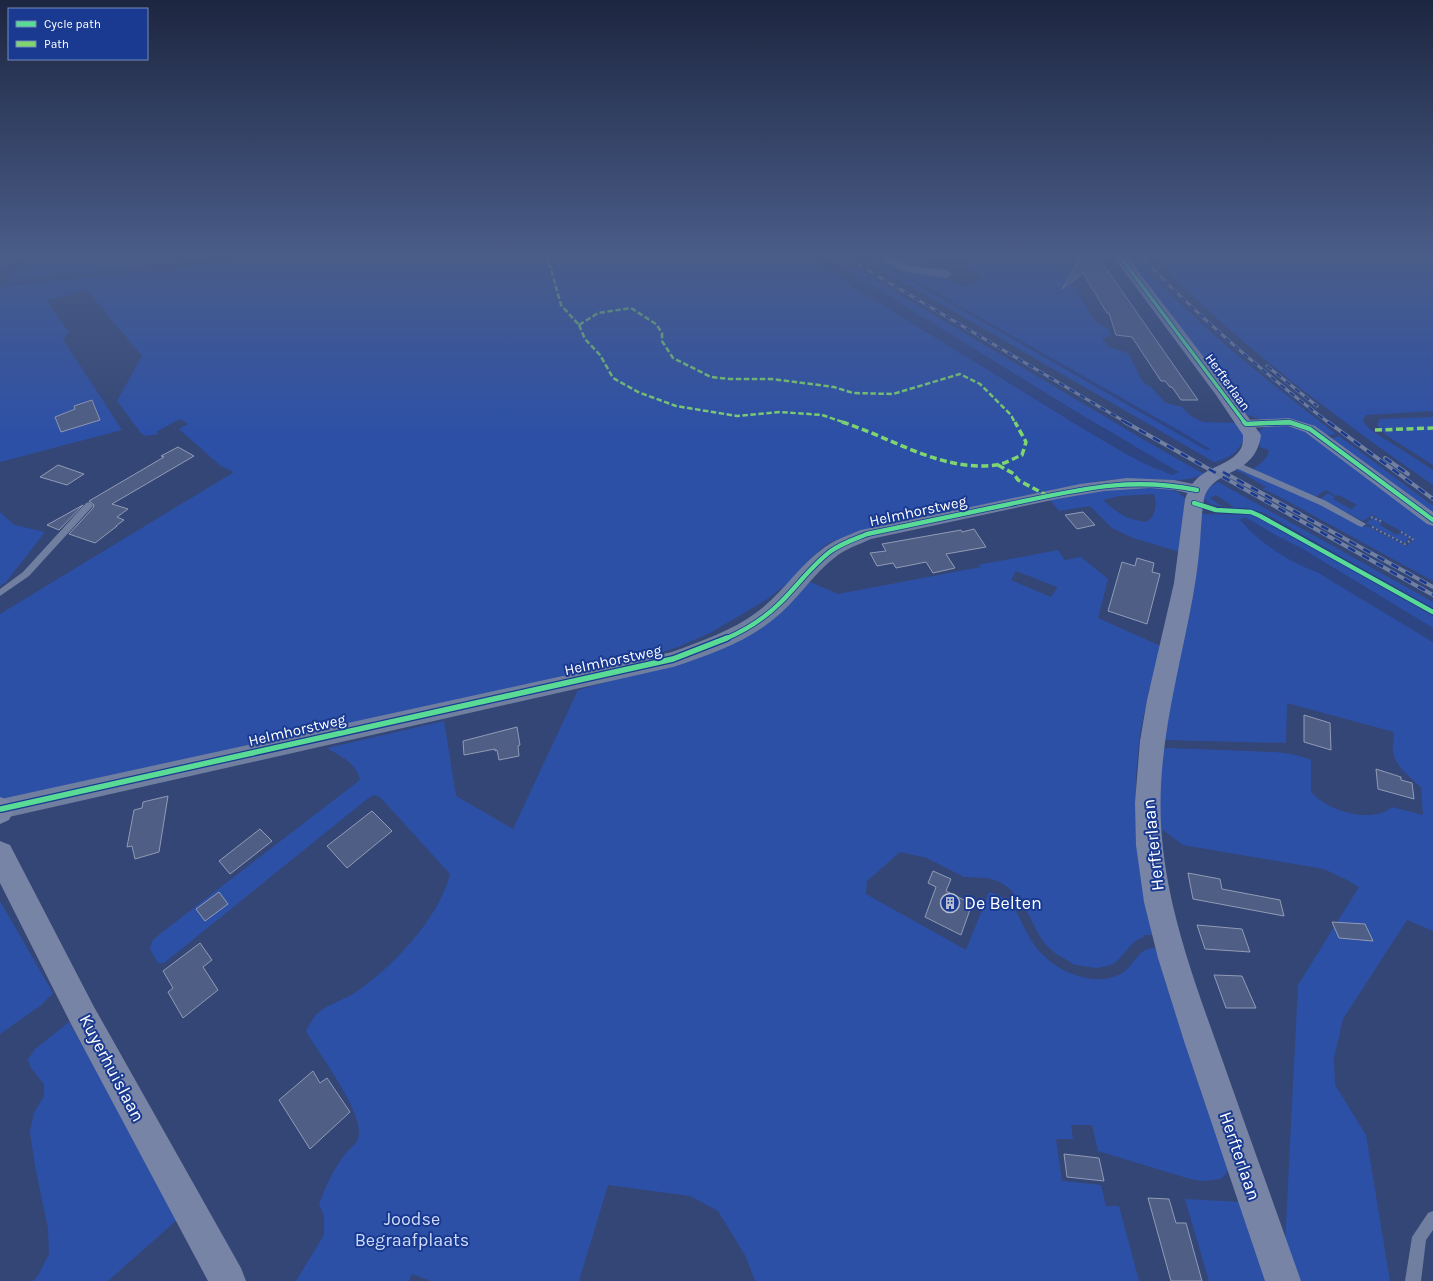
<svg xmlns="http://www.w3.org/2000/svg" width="1433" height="1281" font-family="Karla,sans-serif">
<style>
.green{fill:#2d50a7;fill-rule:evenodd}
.water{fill:#2e4584}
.building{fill:#4f5e84;stroke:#919bb6}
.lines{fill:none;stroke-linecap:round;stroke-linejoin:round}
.path{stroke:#707fa0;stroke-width:2;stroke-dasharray:2 2.5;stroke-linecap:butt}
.lane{fill:#707fa0;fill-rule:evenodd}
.street{fill:#707fa0;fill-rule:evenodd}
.secondary{fill:#7884a5;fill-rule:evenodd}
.rail-far1-casing{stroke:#717fa0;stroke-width:3}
.rail-casing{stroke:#717fa0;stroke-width:4}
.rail-far1{stroke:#193a90;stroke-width:2;stroke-dasharray:6;stroke-linecap:butt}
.rail{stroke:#193a90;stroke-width:2.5;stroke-dasharray:8;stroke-linecap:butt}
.quiet-far1{stroke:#7fd670;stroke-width:2.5;stroke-dasharray:5.5 2.5;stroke-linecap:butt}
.quiet{stroke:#7fd670;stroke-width:3.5;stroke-dasharray:7 3.5;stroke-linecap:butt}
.cycleway-far2-casing{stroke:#193a90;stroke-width:5}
.cycleway-far1-casing{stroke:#193a90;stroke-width:6}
.cycleway-casing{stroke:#193a90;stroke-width:8}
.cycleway-far2{stroke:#5adb95;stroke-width:3.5}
.cycleway-far1{stroke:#5adb95;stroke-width:4.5}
.cycleway{stroke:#5adb95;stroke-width:5.5}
.labels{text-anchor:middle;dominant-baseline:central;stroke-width:4;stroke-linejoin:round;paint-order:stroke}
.far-street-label{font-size:13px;fill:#fff;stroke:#193a90}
.street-label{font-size:15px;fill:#fff;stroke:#193a90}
.near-street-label{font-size:18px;fill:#fff;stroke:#193a90}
.near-poi-label{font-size:18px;fill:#fff;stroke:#193a90;text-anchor:start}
.near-park-label{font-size:18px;fill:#cedbfb;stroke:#193a90}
</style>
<rect width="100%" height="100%" fill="#344675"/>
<!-- green -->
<g class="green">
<polygon points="0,255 29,255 5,268 0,273"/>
<polygon points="40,255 241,255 89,273 57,274 4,281 15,268"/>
<path d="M287,255H810L839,278L1082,428L1126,454L1158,470L1146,454L1128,442L1083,416L822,255H834L1144,440L1204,474C1186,483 1166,479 1146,479C1131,479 1115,479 1100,481L963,509L882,526L841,538L827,544L815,554L788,583L766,600L710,633L678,647L653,655L568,676L0,801V614L234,472L221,466L179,429L188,424L180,419L156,432L159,434L145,436L140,432L117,401L142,356L87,290L48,300L51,308L69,332L63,339L122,430L0,462V289L2,287L12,285L107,276Z"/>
<path d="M856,255H866L1209,450L1210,449L1183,433L870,255H876L905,271L945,278L962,286L967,287L980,280L981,277L965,268L972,259L961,255H1073L1068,279L1075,287L1095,322L1109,329L1111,336L1102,338L1108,347L1126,352L1130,356L1141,379L1145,384L1151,387L1166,403L1182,407L1191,416L1203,422L1237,423L1244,435C1242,451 1228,459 1214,462Z"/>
<path d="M887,255H929L921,259L928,263C911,274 903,264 887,255Z"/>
<path d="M1123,255H1133C1193,322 1265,379 1336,434L1326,436L1288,419H1260L1245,414Z"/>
<path d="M1152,255H1433V411L1366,415L1363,420L1364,423L1371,430L1433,470V485C1334,416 1235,343 1152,255Z"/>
<polygon points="1433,417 1433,465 1386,435 1377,425 1380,419"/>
<path d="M1277,425L1291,426L1304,430L1433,524V581L1276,495L1263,489L1266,487L1241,472L1235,471L1237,469L1249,473L1321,505L1364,527L1367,526L1406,546L1415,539L1372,515L1363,521L1320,499L1328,493L1335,497L1333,499L1351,509L1357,505L1339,495L1336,496L1326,490L1315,497L1252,470C1259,465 1268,459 1269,450L1260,447C1260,443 1257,439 1258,435C1259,426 1271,426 1277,425Z"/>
<polygon points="1339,436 1433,506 1433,517 1329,439"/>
<polygon points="1218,482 1433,602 1433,608 1264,513 1246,508 1235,508 1216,495 1210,498 1223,507 1210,504 1203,498 1209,488"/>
<path d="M1128,487C1145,488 1174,483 1185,499L1180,552L1133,538L1112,528L1090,506L1059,511L1049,499ZM1154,494C1157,504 1156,515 1147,522C1127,520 1117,513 1103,500L1119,496Z"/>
<polygon points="0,512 14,525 45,532 6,582 0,586"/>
<path d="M1200,514L1251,515L1259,518L1433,616V628L1301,548L1277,536L1245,517L1240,520C1264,543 1285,560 1317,572L1433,642V931L1407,920L1343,1019L1334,1058L1335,1085L1366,1135L1390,1281H1298L1285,1244L1298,985L1359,887L1349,881L1324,869L1183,845L1159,827L1160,750L1168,748L1274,752C1287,753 1299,755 1311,760V792C1326,809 1359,820 1381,813C1385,812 1389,809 1392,807L1423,815L1421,787C1411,778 1395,766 1393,752C1392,746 1394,739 1394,732L1287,703L1286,743L1164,740Z"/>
<polygon points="1373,518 1382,523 1380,525 1397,535 1400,533 1410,538 1404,543 1366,523"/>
<path d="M1058,550L1065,560L1081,557L1108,579L1098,618L1163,647L1150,686L1140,733L1136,775V807L1153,935H1143L1144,937L1135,941L1116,962L1108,966L1097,968L1075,965L1055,953L1046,945L1039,935L1025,907L1009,888L1000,882L988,878L964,877L927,858L900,852L867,881L866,894L966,950L989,892C1017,899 1017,918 1031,940C1043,960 1064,974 1087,978C1099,981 1115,979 1125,971C1136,962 1140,946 1157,948L1230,1169L1221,1179L1203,1181L1190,1179L1098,1151L1092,1125H1071L1073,1139H1056L1062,1181L1101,1185L1106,1206H1119L1139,1281H755L746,1257L718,1211L690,1196L608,1185L579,1281H431L412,1274L409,1281H296L324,1235V1216L319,1204C326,1186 334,1168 346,1153C349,1149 354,1146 357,1141C370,1119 318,1053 306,1031C309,1026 312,1019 316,1015C326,1005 341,1001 353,994C391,969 439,919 450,874L380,797L374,795L367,799L164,963H158L150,949L152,941L160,934L360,780C356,762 341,757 327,748L444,721L456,796L513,829L578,690L679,662L808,581L838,594L981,567L978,565ZM1016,571L1057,587V588L1051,597L1011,580Z"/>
<polygon points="0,901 53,993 40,1006 0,1034"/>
<polygon points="69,1022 179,1218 108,1281 33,1281 38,1276 49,1254 48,1228 35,1166 30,1132 34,1113 44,1096 44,1084 31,1068 28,1060 34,1050"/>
<polygon points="1185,1199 1241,1202 1268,1281 1209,1281"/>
</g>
<!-- water -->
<g class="water">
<polygon points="241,255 287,255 2,287 4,281 57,274 89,273"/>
<polygon points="810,255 822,255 1083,416 1179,472 1172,475 1141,462 1082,428 839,278"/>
<polygon points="866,255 870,255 1183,433 1210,450 1206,450"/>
<path d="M1245,517L1277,536L1301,548L1433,628V642L1317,572C1292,563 1270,549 1250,531C1246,527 1244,523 1239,520Z"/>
</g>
<!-- building -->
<g class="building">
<polygon points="1082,255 1093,255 1099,264 1103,264 1198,400 1181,400 1172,387 1170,387 1165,381 1161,381 1132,337 1116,335 1109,313 1107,313 1083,273 1062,289"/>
<polygon points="92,400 100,420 61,432 55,417 75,409 74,406"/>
<polygon points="178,447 194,456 112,504 128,509 117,517 124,520 116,526 117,526 95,543 69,534 93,508 94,505 89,501 164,457 161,456"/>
<polygon points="58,465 84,474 67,485 40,477"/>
<polygon points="83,505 59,530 47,525"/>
<polygon points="1083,512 1095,525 1077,529 1065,515"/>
<polygon points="974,529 986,547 946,554 955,568 933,573 926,562 896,568 893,563 877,566 870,553 886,551 882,544 961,530 962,532"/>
<polygon points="1137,558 1154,563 1152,572 1160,574 1147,624 1108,611 1122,562 1135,566"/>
<polygon points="1304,715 1330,723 1331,750 1304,742"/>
<polygon points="517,727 520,745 518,746 519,756 499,760 497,750 495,751 495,749 464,755 463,741"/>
<polygon points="1376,769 1401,777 1401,780 1412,783 1414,799 1378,789"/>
<polygon points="168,796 159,852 135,859 132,846 127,847 134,810 142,808 143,802"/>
<polygon points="372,811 392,831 347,868 327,846"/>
<polygon points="260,829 272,841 230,874 219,861"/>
<polygon points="933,871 951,879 946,891 972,904 961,935 925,917 936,887 928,883"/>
<polygon points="1188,873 1220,879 1222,889 1280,900 1284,916 1193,899"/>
<polygon points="219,892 228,904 205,921 196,909"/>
<polygon points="1332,922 1365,924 1373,941 1339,938"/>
<polygon points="1197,925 1242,929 1250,952 1205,949"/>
<polygon points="200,943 212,960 203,967 218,990 183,1018 168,992 173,988 163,971"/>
<polygon points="1214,975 1242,976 1256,1008 1226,1008"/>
<polygon points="313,1071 320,1083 327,1078 350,1112 310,1149 279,1100"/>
<polygon points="1064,1154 1099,1158 1104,1181 1067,1177"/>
<polygon points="1148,1198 1169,1199 1176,1223 1186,1223 1202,1281 1171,1281"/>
</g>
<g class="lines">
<!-- path -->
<g class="path">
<polyline points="1371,517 1383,522"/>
<polyline points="1372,527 1405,544 1413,539 1401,532"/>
</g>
<!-- lane -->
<g class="lane">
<polygon points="1231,462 1237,462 1326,501 1366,524 1362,527 1359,526 1320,505 1231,466"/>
<polygon points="89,502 93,505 92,507 29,576 0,596 0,589 23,572 86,503"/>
<polygon points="1433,1211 1433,1230 1426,1240 1421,1281 1405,1281 1412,1237 1428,1213"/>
</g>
<!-- street -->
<g class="street">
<polygon points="876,255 890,255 910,266 946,270 950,272 952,274 950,276 946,278 903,271"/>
<polygon points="1289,418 1315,426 1433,512 1433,526 1427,524 1305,432 1288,426 1246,428 1241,427 1239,424 1241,421 1246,420"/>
<path d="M1127,478L1174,480L1203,486L1205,490L1203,494L1197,495L1174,490L1150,488L1104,491L1057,499L871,539C860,544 848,548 838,555C812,574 796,603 770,622C742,644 706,656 673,667L0,819L1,799L672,652C701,641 732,631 757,612C783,593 799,565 825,547C836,539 849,535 861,530L1080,484Z"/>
</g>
<!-- secondary -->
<g class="secondary">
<path d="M1112,255H1126L1228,389L1261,435C1255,478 1213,467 1204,499C1202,508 1202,518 1201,527C1200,550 1197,573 1193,596C1179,673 1157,745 1161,824C1165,905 1195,983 1222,1059C1248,1133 1275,1207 1301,1281H1265L1184,1041L1158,958L1144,902L1136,845L1135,803L1140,741L1147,700L1174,583L1185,499C1196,464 1225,471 1240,450C1243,446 1243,440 1243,435L1216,395Z"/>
<polygon points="0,797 9,801 13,812 9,820 0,824"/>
<polygon points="0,841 10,845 93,1005 241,1268 246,1281 208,1281 72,1026 0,883"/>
</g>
<defs>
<g id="rail-far1">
<polyline points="842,255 1127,423"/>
<path d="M1139,255C1198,316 1261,371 1329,423"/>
<polyline points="1267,366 1317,406"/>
</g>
<g id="rail">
<polyline points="1125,422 1433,595"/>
<polyline points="1328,422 1433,499"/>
<polyline points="1385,458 1408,474"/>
<polyline points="1223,472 1433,587"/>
</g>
</defs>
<!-- rail-far1 casing -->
<use href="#rail-far1" class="rail-far1-casing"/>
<!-- rail casing -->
<use href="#rail" class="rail-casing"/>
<!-- rail-far1 -->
<use href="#rail-far1" class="rail-far1"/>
<!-- rail -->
<use href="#rail" class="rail"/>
<!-- quiet-far1 -->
<g class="quiet-far1">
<polyline points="547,255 561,305 579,325"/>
<polyline points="579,325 585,339 600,355 613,378 638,392 676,406 737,416 780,412 822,415 846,423"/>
<polyline points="579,325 598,313 631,308 656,324 662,333 662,341 673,358 711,377 730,379 772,379 834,387 853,393 893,394 960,374 980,384 1011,415 1015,423"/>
</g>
<!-- quiet -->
<g class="quiet">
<path d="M842,422C893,438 941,472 996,465C1005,464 1014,458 1022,455L1026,442L1015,422"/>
<polyline points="1375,430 1433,428"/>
<polyline points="998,465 1014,474 1018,480 1046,495"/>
</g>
<defs>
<g id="cycleway-far2">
<polyline points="1119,255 1245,423"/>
<polyline points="1275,423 1291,423"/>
</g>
<g id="cycleway-far1">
<polyline points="1244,422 1246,424 1289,422 1310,429 1433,520"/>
<polyline points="1194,503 1216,510 1251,512 1260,516 1433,612"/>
<path d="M725,639C746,630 765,618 781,602C798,585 812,565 831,551C842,543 855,539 867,534C915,524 963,514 1010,504C1077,490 1129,476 1197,490"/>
</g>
<polyline id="cycleway" points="1,809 673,659 727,638"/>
</defs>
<!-- cycleway-far2 casing -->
<use href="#cycleway-far2" class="cycleway-far2-casing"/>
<!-- cycleway-far1 casing -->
<use href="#cycleway-far1" class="cycleway-far1-casing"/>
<!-- cycleway casing -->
<use href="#cycleway" class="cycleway-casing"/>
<!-- cycleway-far2 -->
<use href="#cycleway-far2" class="cycleway-far2"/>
<!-- cycleway-far1 -->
<use href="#cycleway-far1" class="cycleway-far1"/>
<!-- cycleway -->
<use href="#cycleway" class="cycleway"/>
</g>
<!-- sky -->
<linearGradient id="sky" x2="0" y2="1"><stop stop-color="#1d2640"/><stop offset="0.59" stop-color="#4a5d89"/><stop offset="1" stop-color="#4a5d89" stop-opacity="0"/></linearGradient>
<rect width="1433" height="434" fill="url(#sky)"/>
<!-- icons -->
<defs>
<symbol id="building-ring" viewBox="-11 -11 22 22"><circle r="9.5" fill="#193a90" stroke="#b8becf" stroke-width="1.5"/><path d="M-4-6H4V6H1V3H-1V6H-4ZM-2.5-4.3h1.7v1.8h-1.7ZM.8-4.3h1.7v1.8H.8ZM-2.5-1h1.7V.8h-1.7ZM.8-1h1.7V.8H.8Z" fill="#b8becf"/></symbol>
</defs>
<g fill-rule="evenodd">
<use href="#building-ring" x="939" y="892" width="22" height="22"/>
</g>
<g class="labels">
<!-- far-street labels -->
<g class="far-street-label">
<text transform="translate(1228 382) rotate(54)">Herfterlaan</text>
</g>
<!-- street labels -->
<g class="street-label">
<text transform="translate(918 511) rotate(-12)">Helmhorstweg</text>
<text transform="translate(613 660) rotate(-12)">Helmhorstweg</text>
<text transform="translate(297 730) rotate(-13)">Helmhorstweg</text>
</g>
<!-- near-street labels -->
<g class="near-street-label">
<text transform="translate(1153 845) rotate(-96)">Herfterlaan</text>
<text transform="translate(112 1068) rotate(62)">Kuyerhuislaan</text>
<text transform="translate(1240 1156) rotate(71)">Herfterlaan</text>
</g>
<!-- near-poi labels -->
<g class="near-poi-label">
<text x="964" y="903">De Belten</text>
</g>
<!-- near-park labels -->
<g class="near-park-label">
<text x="412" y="1219">Joodse<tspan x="412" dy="21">Begraafplaats</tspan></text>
</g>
</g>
<!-- legend -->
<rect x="8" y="8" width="140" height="52" fill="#193a90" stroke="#7589bc"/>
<rect x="16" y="21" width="20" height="6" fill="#5adb95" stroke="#7589bc"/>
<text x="44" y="28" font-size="12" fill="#ffffff">Cycle path</text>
<rect x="16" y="41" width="20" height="6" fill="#7fd670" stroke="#7589bc"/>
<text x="44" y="48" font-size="12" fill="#ffffff">Path</text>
</svg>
